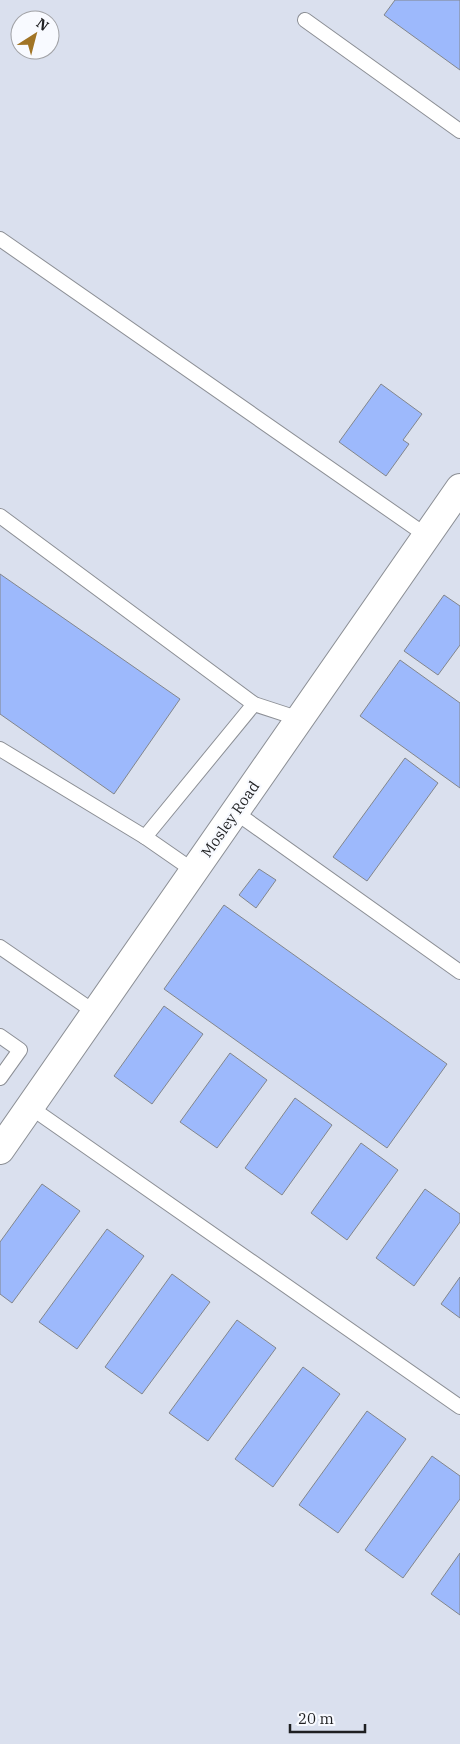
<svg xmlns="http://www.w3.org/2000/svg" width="460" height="1744" font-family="'IBM Plex Serif',serif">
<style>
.built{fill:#dae0ee;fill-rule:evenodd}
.building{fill:#9db9fc;stroke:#82868c}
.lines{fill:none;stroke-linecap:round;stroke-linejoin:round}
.lane-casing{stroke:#8c8f95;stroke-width:16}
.street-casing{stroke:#8c8f95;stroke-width:30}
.lane{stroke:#fff;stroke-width:14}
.street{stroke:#fff;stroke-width:28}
.labels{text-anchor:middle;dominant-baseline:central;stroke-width:4.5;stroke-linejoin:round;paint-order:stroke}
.street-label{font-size:15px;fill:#1e1f21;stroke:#f8faff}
</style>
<rect width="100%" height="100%" fill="#eaedf5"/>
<!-- built -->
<path class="built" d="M0,0H460V1744H0ZM20,20H50V50H20Z"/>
<!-- building -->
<g class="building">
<polygon points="395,0 460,0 460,70 384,15"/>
<polygon points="381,384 422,414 403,440 409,444 386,476 339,442"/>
<polygon points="0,574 180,699 114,794 0,714"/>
<polygon points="444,595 460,606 460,645 438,675 404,651"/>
<polygon points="400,660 460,703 460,788 360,716"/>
<polygon points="405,758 438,783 367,881 333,857"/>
<polygon points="259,869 276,880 256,908 239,895"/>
<polygon points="224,905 447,1064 387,1148 164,989"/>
<polygon points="164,1006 203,1034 152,1104 114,1076"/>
<polygon points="230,1053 267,1080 217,1148 180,1122"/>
<polygon points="295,1098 332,1125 282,1195 245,1168"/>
<polygon points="361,1143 398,1170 347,1240 311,1213"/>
<polygon points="42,1184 80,1211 12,1303 0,1294 0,1242"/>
<polygon points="425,1189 460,1214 460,1222 414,1286 376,1258"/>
<polygon points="107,1229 144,1256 77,1349 39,1322"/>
<polygon points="172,1274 210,1302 142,1394 105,1367"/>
<polygon points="460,1277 460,1318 441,1304"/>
<polygon points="237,1320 276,1348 208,1441 169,1413"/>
<polygon points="303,1367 340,1394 273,1487 235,1459"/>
<polygon points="367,1411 406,1439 338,1533 299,1505"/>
<polygon points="432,1456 460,1476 460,1499 403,1578 365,1550"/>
<polygon points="460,1553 460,1615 431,1594"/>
</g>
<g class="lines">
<defs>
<g id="lane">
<polyline points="305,20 460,131"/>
<polyline points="0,239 427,536"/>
<polyline points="0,516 254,704 300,719"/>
<polyline points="0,749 145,837 194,871"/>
<polyline points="235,812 460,972"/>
<polyline points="145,837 254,704"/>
<polyline points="0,947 96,1013"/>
<polyline points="0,1036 20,1050 0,1078"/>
<polyline points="30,1107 460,1407"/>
</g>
<polyline id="street" points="0,1150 460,488"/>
</defs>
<!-- lane casing -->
<use href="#lane" class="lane-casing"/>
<!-- street casing -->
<use href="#street" class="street-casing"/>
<!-- lane -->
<use href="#lane" class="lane"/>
<!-- street -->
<use href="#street" class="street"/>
</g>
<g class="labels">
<!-- street labels -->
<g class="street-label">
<text transform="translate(230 819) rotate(-55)">Mosley Road</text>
</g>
</g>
<!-- north arrow -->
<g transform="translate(35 35) rotate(36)"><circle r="24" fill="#f8faff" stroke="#a1a2a6"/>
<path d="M0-4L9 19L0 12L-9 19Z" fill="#a17425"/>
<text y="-8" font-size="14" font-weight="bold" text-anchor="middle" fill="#1e1f21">N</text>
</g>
<!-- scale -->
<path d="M290 1724v8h75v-8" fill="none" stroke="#1e1f21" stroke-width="2.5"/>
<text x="298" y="1724" font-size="15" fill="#1e1f21" stroke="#f8faff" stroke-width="4" paint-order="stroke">20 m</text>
</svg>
